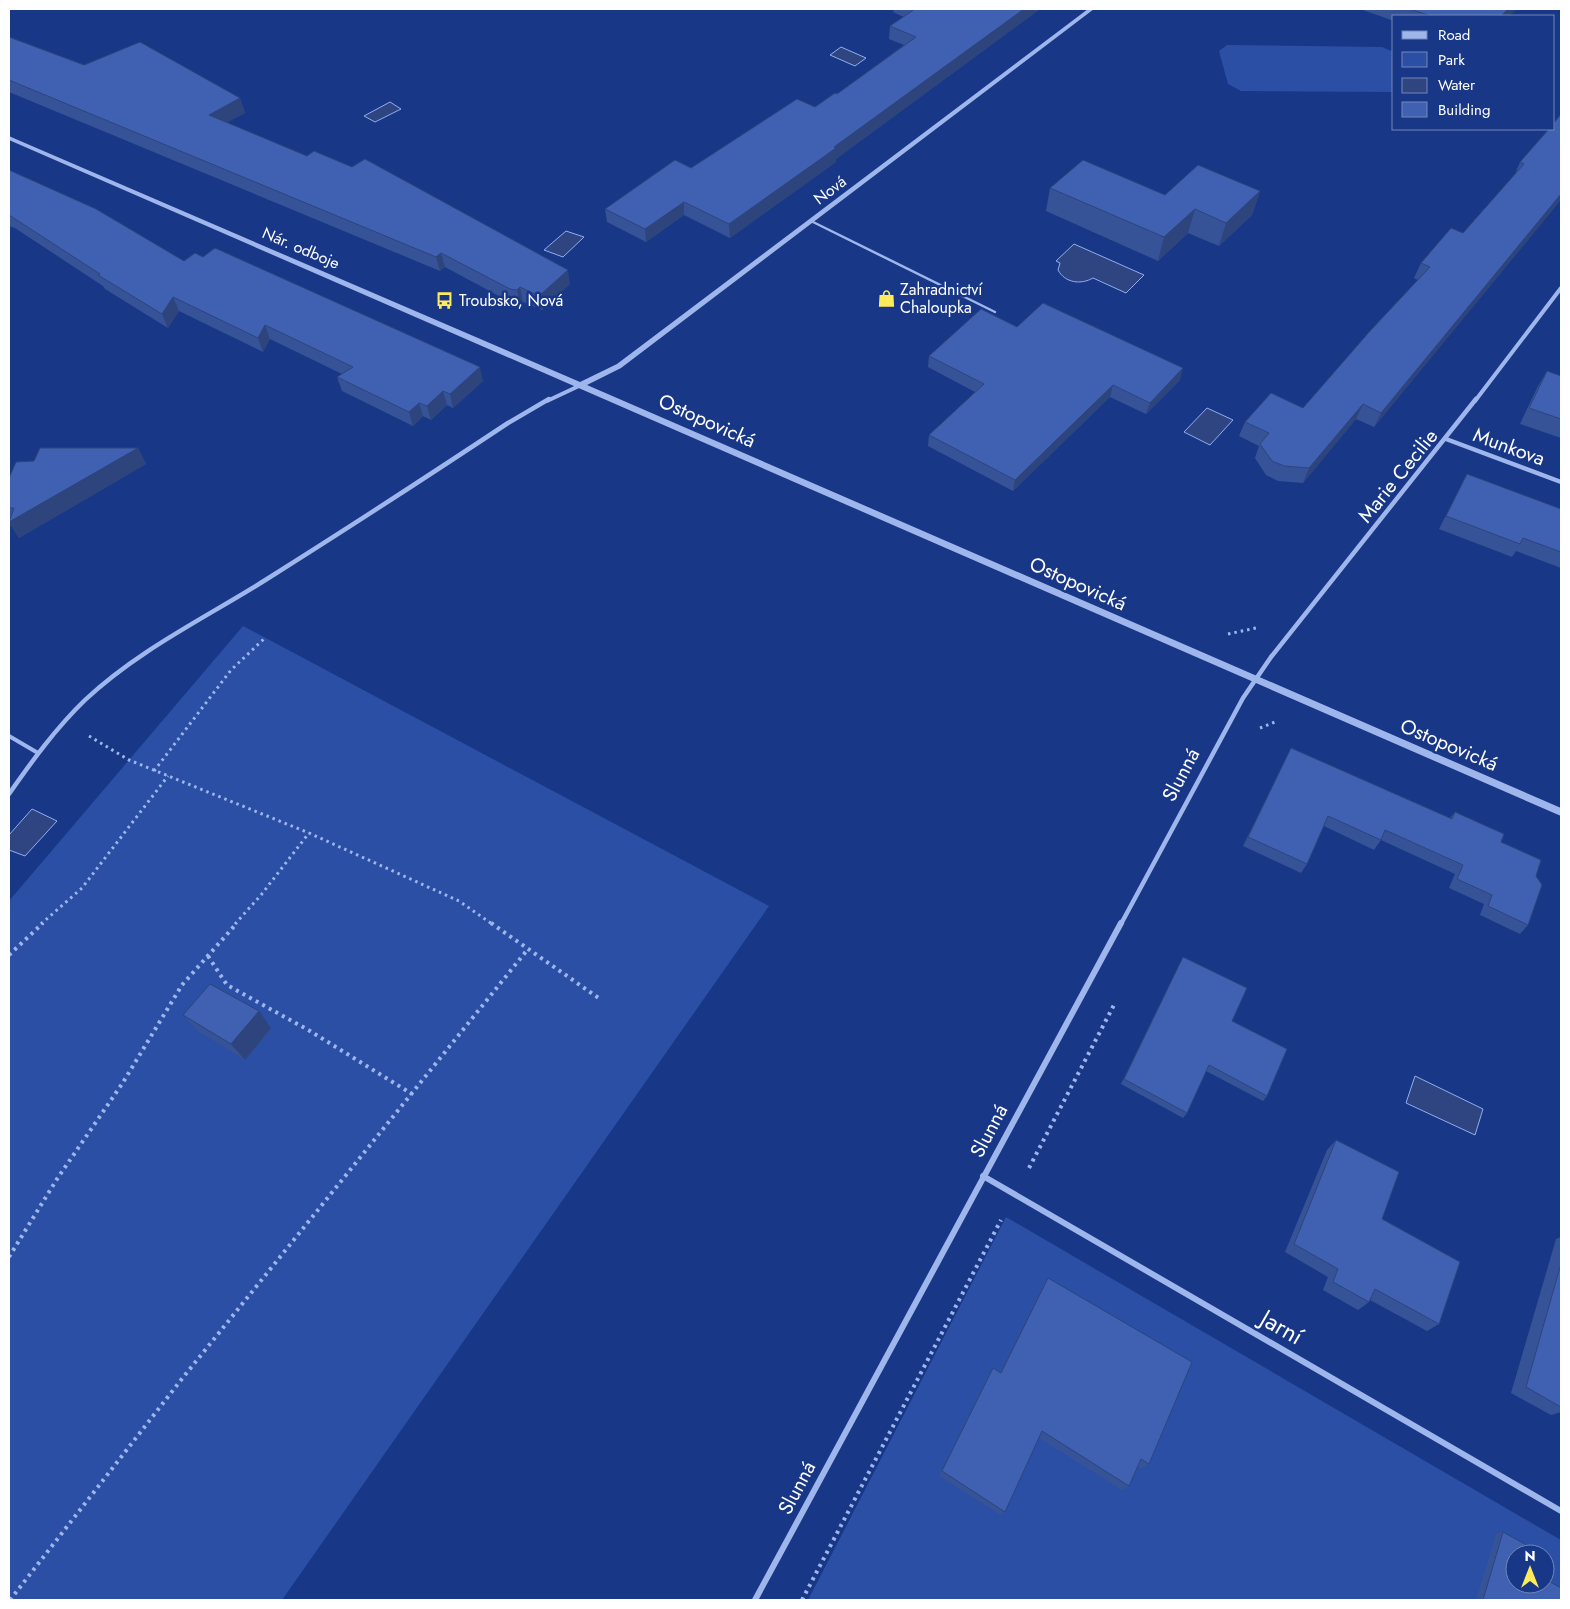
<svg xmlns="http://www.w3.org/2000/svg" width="1570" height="1609" font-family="Jost,sans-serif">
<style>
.green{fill:#2a4fa5;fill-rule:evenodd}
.water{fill:#2e4582;stroke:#91aef0}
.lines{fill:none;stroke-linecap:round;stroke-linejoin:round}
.path-far1{stroke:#9fb6ed;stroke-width:3;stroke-dasharray:2.5 4;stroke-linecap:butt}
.path{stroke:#9fb6ed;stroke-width:4;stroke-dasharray:3 4.5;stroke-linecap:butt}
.service-far1{stroke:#9fb6ed;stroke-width:2.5}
.service{stroke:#9fb6ed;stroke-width:4}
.minor-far2{stroke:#9fb6ed;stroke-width:4}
.minor-far1{stroke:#9fb6ed;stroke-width:4.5}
.minor{stroke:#9fb6ed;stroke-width:6}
.tertiary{fill:#9fb6ed;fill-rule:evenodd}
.wall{fill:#375398}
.shaded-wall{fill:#2d447c}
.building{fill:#4061b1;stroke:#2d447c}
.labels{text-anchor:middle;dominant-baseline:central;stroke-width:5;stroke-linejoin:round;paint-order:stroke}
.far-street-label{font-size:16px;fill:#fff;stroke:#183787}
.far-poi-label{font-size:16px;fill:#fff;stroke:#183787;text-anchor:start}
.street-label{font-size:20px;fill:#fff;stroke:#183787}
.near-street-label{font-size:24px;fill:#fff;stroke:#183787}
</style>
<rect width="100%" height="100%" fill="#183787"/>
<!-- green -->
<g class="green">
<polygon points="1227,45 1382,47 1394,52 1394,92 1241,91 1228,84 1219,51"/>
<polygon points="243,626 769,906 282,1600 9,1600 9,901"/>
<path d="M1006,1217L1561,1540V1600H808ZM1515,1554H1545V1584H1515Z"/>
</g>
<!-- water -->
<g class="water">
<polygon points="841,47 866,58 855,66 830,55"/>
<polygon points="390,102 401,109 375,122 364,116"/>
<polygon points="566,231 584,237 563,257 544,250"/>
<path d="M1074,244L1144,275L1126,293L1093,278C1081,285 1065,283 1058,270L1060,263L1056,261Z"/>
<polygon points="1207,408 1233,420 1210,445 1184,432"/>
<polygon points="32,809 57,821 25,856 9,850 9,835"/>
<polygon points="1415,1076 1483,1109 1475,1135 1406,1103"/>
</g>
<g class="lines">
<!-- path-far1 -->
<g class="path-far1">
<polyline points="1228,634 1256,628"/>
<polyline points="1260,728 1275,722"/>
<polyline points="89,736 129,760 309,833 459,901 492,924"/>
<polyline points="154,771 231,670 266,637"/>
<polyline points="41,924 82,888 168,776"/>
<polyline points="235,924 261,895 309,833"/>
</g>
<!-- path -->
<g class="path">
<polyline points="491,923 600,999"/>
<polyline points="9,955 43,923"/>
<polyline points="208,956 227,985 310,1031 412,1094"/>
<polyline points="1029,1168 1115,1003"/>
<polyline points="9,1257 57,1179 122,1084 182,985 237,923"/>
<polyline points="10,1600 181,1380 528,949"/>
<polyline points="802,1600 1001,1220"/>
</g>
<!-- service-far1 -->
<polyline class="service-far1" points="811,221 995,312"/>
<!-- service -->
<polyline class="service" points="9,736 38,753"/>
<!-- minor-far2 -->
<g class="minor-far2">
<polyline points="547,401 581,385"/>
<polyline points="1475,401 1561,288"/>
</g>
<!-- minor-far1 -->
<g class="minor-far1">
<polyline points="1446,439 1561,482"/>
<path d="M9,794C32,761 56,728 85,700C138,650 205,618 267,579C348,528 428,476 508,423L549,399"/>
<polyline points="1121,924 1243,698 1271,657 1476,399"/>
</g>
<!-- minor -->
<g class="minor">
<polyline points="983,1176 1561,1511"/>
<polyline points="755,1600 1121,923"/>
</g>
<!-- tertiary -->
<polygon class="tertiary" points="1088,9 1094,9 621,368 587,385 1561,808 1561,816 9,140 9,136 11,137 580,382 617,364"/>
</g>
<!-- wall -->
<g class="wall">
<polygon points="894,9 1040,9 836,159 836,162 730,238 684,215 646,242 607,222 605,209 691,168 815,107 837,94 904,45 889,39 890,26 904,17 893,12"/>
<polygon points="1360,9 1517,9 1509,16 1394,16 1394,21"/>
<polygon points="9,32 10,35 9,37 84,65 240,98 245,113 227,122 570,284 542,310 523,302 520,305 512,303 445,267 440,271 9,92"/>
<polygon points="1549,129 1555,207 1374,427 1356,419 1303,483 1278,481 1266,475 1255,458 1259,446 1239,436 1245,422 1303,408 1418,280 1414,278 1421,263 1463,233 1515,174 1520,162"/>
<polygon points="9,170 184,261 483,381 453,408 447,405 431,420 423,416 413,426 342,391 337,377 342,374 270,339 263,352 179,311 168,328 105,289 103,286 15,228 9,226"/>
<polygon points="1050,188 1165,195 1260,191 1252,215 1219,246 1188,233 1158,261 1046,211"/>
<polygon points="1017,327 1180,380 1146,414 1110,397 1013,491 928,446 929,435 975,392 928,367 929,356"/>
<polygon points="1547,371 1561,376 1561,438 1520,424 1537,388"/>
<polygon points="138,448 146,464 19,538 10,524 9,524 9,478 34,461"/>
<polygon points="1467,474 1561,509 1561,568 1516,551 1512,557 1439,529"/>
<polygon points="1291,748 1450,818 1455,812 1501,842 1536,876 1528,925 1520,934 1480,915 1484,904 1449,888 1455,874 1381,840 1374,850 1324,826 1307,864 1301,873 1243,846"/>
<polygon points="1180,963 1232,1021 1267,1096 1263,1101 1206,1071 1187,1113 1183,1118 1121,1084"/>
<polygon points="183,1015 271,1028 245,1060 198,1031"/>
<polygon points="1336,1140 1382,1219 1439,1324 1427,1331 1370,1300 1369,1302 1358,1310 1323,1290 1328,1277 1285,1252 1327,1150"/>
<polygon points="1561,1237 1561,1412 1551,1415 1511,1393 1556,1239"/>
<polygon points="1048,1278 1149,1464 1141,1469 1138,1466 1129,1486 1122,1490 1039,1438 1005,1512 1001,1515 939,1476 989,1374 993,1368 1000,1373 1043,1286"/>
<polygon points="1503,1532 1515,1584 1561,1600 1476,1600 1496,1534"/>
</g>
<!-- shaded-wall -->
<g class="shaded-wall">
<polygon points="1024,9 1040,9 836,159 836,162 730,238 729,224 834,147"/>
<polygon points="1508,9 1517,9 1509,16 1501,16"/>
<polygon points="240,98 245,113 215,129 209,115"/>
<polygon points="1260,191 1252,215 1219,246 1226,223"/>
<polygon points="1561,194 1561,200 1374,427 1381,413"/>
<polygon points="684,202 684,215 646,242 645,229"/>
<polygon points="1195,209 1188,233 1158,261 1164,237"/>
<polygon points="441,253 445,267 440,271 436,257"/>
<polygon points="568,270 570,284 542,310 539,296"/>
<polygon points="520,287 523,302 520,305 517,290"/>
<polygon points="173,297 179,311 168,328 162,314"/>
<polygon points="265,325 270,339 263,352 258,338"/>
<polygon points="480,367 483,381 453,408 450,394"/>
<polygon points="1183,368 1180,380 1146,414 1150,403"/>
<polygon points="1113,385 1110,397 1013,491 1015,480"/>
<polygon points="443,391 447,405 431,420 427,406"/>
<polygon points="419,403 423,416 413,426 409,412"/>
<polygon points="1363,404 1356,419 1303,483 1309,468"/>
<polygon points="138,448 146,464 19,538 9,522"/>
<polygon points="259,1011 271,1028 245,1060 231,1044"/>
</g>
<!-- building -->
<g class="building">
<polygon points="915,9 1024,9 834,147 836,148 729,224 684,202 645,229 605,209 675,160 691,168 797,99 815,107 835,93 837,94 916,37 890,26"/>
<polygon points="1410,9 1508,9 1501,16 1431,16"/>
<polygon points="9,37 84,65 140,42 240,98 209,115 307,156 314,151 352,167 365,159 568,270 539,296 520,287 517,290 510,289 441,253 436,257 9,80"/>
<polygon points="1561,114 1561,194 1381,413 1363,404 1309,468 1284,466 1272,461 1260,444 1269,433 1245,422 1271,393 1303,408 1370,331 1430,267 1421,263 1451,228 1463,233 1524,164 1520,162 1549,129 1554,129 1554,123"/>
<polygon points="1083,160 1165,195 1198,165 1260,191 1226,223 1195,209 1164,237 1050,188"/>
<polygon points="9,170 96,209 184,261 195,253 203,257 215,248 480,367 450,394 443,391 427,406 419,403 409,412 337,377 353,367 265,325 258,338 173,297 162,314 98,275 100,274 9,215"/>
<polygon points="1043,303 1183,368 1150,403 1113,385 1015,480 929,435 984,384 929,356 981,309 1017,327"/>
<polygon points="1547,371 1561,376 1561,419 1529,408"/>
<polygon points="40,448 138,448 9,522 14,508 9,508 9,478 16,462 34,461"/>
<polygon points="1467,474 1561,509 1561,552 1523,538 1520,544 1446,516"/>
<polygon points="1291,748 1452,819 1455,812 1504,834 1501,842 1541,860 1536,876 1542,885 1528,925 1488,906 1492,895 1457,879 1463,865 1385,830 1381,840 1328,816 1307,864 1248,837"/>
<polygon points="1183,957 1247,988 1232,1021 1287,1049 1267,1096 1209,1065 1187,1113 1124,1079"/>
<polygon points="210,984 259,1011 231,1044 183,1015"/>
<polygon points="1336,1140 1399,1172 1382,1219 1460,1262 1439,1324 1375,1289 1369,1302 1333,1282 1338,1269 1294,1244"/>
<polygon points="1561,1264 1561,1407 1526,1387"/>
<polygon points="1048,1278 1192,1362 1149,1464 1141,1459 1129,1486 1042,1431 1005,1512 942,1471 993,1368 1001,1373"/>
<polygon points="1503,1532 1539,1552 1538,1554 1515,1554 1515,1584 1545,1584 1545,1579 1561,1588 1561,1600 1483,1600"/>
</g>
<!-- icons -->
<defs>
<symbol id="shop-bare" viewBox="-9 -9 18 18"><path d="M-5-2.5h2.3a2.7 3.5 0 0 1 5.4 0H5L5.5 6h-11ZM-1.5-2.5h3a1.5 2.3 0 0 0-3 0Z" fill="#ffea5b" stroke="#183787" stroke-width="2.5" paint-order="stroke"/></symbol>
<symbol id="bus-bare" viewBox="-9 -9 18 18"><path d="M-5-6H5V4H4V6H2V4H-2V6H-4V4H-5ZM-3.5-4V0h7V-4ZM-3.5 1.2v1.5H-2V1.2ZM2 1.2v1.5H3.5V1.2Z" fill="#ffea5b" stroke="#183787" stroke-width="2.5" paint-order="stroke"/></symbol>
</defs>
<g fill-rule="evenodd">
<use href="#shop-bare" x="874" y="286" width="25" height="25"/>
<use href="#bus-bare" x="432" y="288" width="25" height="25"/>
</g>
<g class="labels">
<!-- far-street labels -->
<g class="far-street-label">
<text transform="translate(830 190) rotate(-37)">Nová</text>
<text transform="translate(301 248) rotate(23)">Nár. odboje</text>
</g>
<!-- far-poi labels -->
<g class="far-poi-label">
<text x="900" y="289">Zahradnictví<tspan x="900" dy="18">Chaloupka</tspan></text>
<text x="459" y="300">Troubsko, Nová</text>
</g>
<!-- street labels -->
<g class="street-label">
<text transform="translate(707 421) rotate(24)">Ostopovická</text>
<text transform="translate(1509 447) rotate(20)">Munkova</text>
<text transform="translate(1398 476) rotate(-51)">Marie Cecilie</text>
<text transform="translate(1078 584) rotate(24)">Ostopovická</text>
<text transform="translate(1449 745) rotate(23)">Ostopovická</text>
<text transform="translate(1181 775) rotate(-62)">Slunná</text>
<text transform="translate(989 1131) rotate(-62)">Slunná</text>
<text transform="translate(797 1488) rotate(-62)">Slunná</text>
</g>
<!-- near-street labels -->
<g class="near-street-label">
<text transform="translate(1282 1327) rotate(30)">Jarní</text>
</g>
</g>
<!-- border -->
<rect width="1570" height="1609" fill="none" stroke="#ffffff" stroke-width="20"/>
<!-- legend -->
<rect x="1392" y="15" width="162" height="115" fill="#183787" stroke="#7487b7"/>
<rect x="1402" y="31" width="25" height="8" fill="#9fb6ed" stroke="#7487b7"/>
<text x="1438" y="40" font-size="15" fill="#ffffff">Road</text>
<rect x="1402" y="52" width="25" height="15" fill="#2a4fa5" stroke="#7487b7"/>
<text x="1438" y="65" font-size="15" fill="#ffffff">Park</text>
<rect x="1402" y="78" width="25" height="15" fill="#2e4582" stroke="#7487b7"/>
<text x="1438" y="90" font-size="15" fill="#ffffff">Water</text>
<rect x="1402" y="102" width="25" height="15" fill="#4061b1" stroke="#7487b7"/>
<text x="1438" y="115" font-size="15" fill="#ffffff">Building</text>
<!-- north arrow -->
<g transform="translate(1530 1569)"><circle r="24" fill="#183787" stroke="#7487b7"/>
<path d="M0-4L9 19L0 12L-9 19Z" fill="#ffea5b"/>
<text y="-8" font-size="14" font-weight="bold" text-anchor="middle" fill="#ffffff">N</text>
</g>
</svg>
